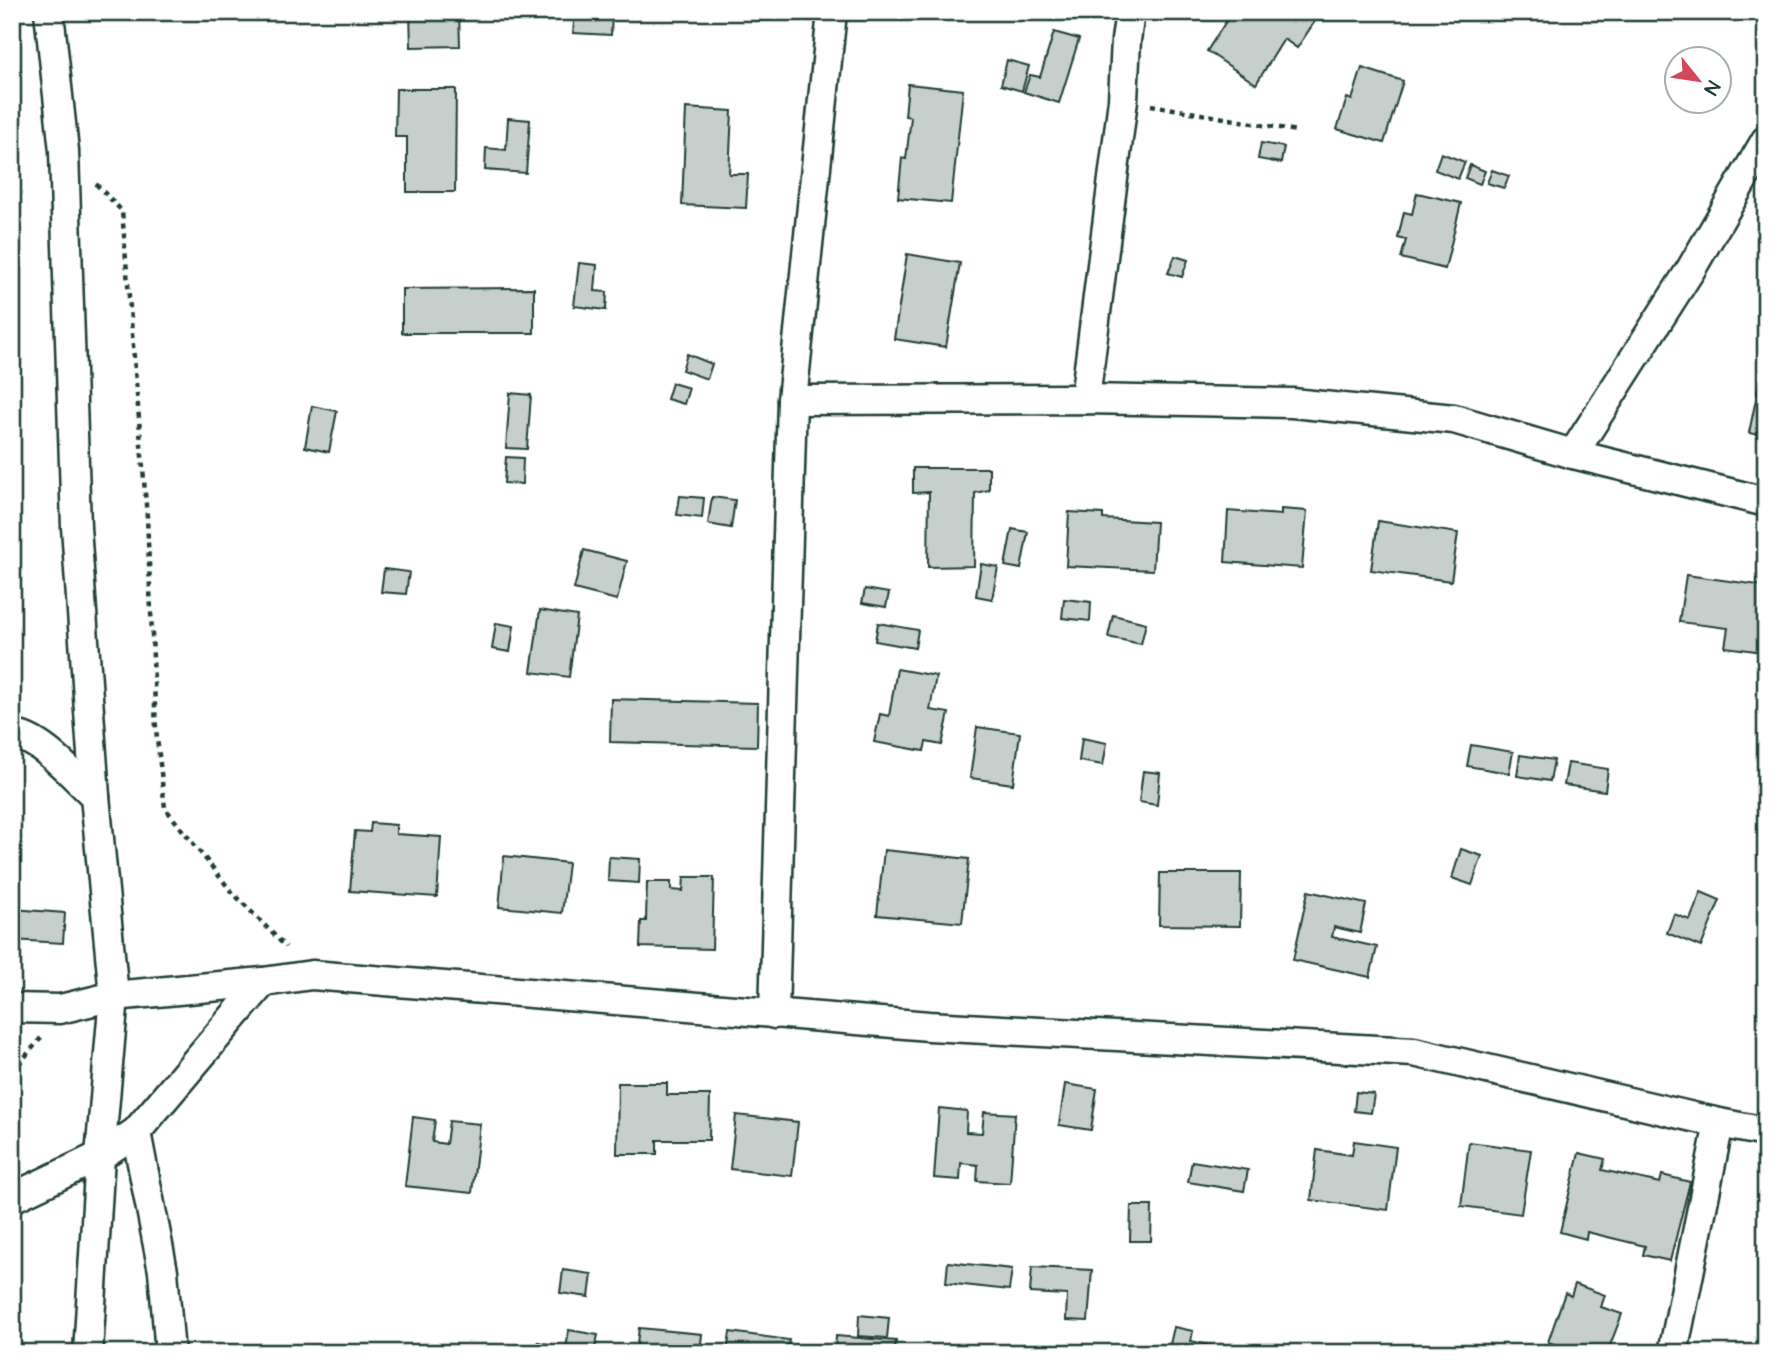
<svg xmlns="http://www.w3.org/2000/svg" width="1778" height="1365" font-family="'Architects Daughter',sans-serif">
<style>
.building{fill:#c7cfcc;stroke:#1f3d34;stroke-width:2}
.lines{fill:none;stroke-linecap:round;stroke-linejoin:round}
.minor-casing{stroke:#1f3d34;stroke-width:33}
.path{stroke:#1f3d34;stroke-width:4.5;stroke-dasharray:5 5;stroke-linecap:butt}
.minor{stroke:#fff;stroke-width:28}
</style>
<rect width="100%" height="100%" fill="#fff"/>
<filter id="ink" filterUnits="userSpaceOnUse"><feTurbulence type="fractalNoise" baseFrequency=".0143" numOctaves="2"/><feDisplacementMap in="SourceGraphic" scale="14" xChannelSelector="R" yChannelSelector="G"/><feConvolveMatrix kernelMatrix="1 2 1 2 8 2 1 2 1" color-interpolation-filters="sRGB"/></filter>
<g filter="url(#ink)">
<!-- building -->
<g class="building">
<polygon points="410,12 459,12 460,46 411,47"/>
<polygon points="575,12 612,12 611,35 573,33"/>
<polygon points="1232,12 1321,12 1297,48 1284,39 1256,84 1207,51"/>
<polygon points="1054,32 1079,39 1059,103 1024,92 1030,75 1040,77"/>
<polygon points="1007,60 1029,66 1022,91 1001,85"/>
<polygon points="1362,68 1403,81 1384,143 1337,129 1347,98 1352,100"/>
<polygon points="908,84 963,90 951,203 898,198 902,158 906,159 911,117 905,116"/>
<polygon points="396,89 456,89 455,192 407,192 407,137 395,137"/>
<polygon points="686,108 732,111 729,174 748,174 746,208 682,205"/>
<polygon points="508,118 530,120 526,173 485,170 486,148 506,150"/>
<polygon points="1261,143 1284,147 1281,163 1258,159"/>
<polygon points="1441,153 1465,162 1458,179 1435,170"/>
<polygon points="1470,165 1485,171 1480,184 1465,178"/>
<polygon points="1492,170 1509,176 1504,188 1487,183"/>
<polygon points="1417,193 1461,203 1445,269 1401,258 1406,240 1398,238 1404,212 1412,214"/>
<polygon points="907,254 960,263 946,347 894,339"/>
<polygon points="1175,256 1188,260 1182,277 1168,273"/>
<polygon points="579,263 597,265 595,291 607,292 606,310 574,306"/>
<polygon points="534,288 534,333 402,333 402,289"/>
<polygon points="1766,350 1766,436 1749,433"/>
<polygon points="687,354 712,364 707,379 682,370"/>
<polygon points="672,383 689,388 684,404 667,399"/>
<polygon points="510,393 531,395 527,449 506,448"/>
<polygon points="312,406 337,411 329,452 305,447"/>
<polygon points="506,457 523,458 522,484 504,483"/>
<polygon points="913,468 989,468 989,490 975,493 974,566 928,567 929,492 913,493"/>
<polygon points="680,496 704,498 702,518 677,515"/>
<polygon points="712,497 735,500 731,528 708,524"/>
<polygon points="1281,509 1307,511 1302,568 1225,562 1228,511 1281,515"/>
<polygon points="1069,512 1103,514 1103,519 1156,522 1153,570 1066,566"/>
<polygon points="1378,521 1458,533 1451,581 1371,570"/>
<polygon points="1012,529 1028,532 1021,569 1005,566"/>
<polygon points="584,550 627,561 617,600 574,589"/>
<polygon points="981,564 998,567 992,599 976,596"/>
<polygon points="384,569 409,572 406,594 381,592"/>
<polygon points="1686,575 1766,586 1764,652 1725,647 1728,628 1679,622"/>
<polygon points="865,589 889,593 886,607 862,603"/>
<polygon points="1064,599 1091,602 1090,621 1062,618"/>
<polygon points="540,610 577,616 569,677 531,672"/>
<polygon points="1113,615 1146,623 1141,644 1108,637"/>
<polygon points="496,623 514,626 510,652 492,649"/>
<polygon points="878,623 918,630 915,648 875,641"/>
<polygon points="897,669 936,676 930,710 949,713 942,745 926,742 924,751 874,742 880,714 889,716"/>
<polygon points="611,699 758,703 757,746 610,742"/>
<polygon points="977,727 1020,733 1013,784 970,778"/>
<polygon points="1082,738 1107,743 1103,765 1079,761"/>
<polygon points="1471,745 1513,752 1509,773 1467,766"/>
<polygon points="1520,755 1554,760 1550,781 1517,776"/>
<polygon points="1568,763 1608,769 1605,791 1564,785"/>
<polygon points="1143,771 1160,773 1157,805 1139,802"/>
<polygon points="371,823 396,825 396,834 441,837 437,897 350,891 355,831 370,832"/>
<polygon points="1461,849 1482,856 1472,885 1452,878"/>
<polygon points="884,850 969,859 962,923 877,915"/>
<polygon points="504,856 568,863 562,913 499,907"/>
<polygon points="609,857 640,859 639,883 608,881"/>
<polygon points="1160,873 1241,873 1240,926 1159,925"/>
<polygon points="684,877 714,877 712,949 640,947 641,921 646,921 647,882 671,882 671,890 683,891"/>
<polygon points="1308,891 1366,904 1360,933 1334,927 1332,937 1377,947 1370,977 1293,960"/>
<polygon points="1701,892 1720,900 1701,947 1667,933 1674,914 1690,920"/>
<polygon points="12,909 65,913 63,943 12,940"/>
<polygon points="618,1083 667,1083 667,1095 710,1095 709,1140 657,1140 657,1154 617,1154"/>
<polygon points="1065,1084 1097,1089 1091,1130 1059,1125"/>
<polygon points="1356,1092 1374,1094 1371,1113 1354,1111"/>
<polygon points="939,1108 967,1111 966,1132 982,1133 984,1112 1015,1114 1010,1183 977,1181 978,1165 961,1163 960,1180 934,1178"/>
<polygon points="736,1115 798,1122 792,1176 730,1169"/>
<polygon points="413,1117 435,1120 432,1142 446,1144 449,1121 480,1124 472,1193 405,1186"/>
<polygon points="1354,1141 1396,1147 1388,1210 1311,1200 1317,1150 1352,1155"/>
<polygon points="1469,1142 1531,1150 1521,1214 1461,1206"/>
<polygon points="1579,1153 1605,1159 1602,1170 1660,1183 1662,1175 1690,1182 1670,1261 1643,1255 1645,1246 1587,1232 1586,1239 1560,1232"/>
<polygon points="1192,1161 1248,1170 1244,1191 1188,1182"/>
<polygon points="1131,1206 1152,1206 1151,1241 1130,1241"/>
<polygon points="948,1262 1012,1269 1009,1290 946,1283"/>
<polygon points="1032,1267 1092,1270 1088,1321 1066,1320 1067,1295 1030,1293"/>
<polygon points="563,1270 592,1274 589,1297 560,1293"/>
<polygon points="1575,1284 1605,1295 1601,1307 1622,1314 1607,1353 1579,1353 1548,1342 1565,1293 1571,1296"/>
<polygon points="859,1315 889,1318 887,1338 858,1336"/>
<polygon points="1174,1327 1193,1331 1191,1341 1235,1351 1235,1353 1168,1353"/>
<polygon points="639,1328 702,1334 700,1353 636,1352"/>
<polygon points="569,1330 598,1335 594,1353 536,1353 538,1342 566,1348"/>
<polygon points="730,1332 789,1340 787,1353 727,1353"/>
<polygon points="836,1336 896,1341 894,1353 835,1353"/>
</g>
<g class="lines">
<defs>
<g id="minor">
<polyline points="49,12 64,151 76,527 95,796 114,996 100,1156 88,1353"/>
<polyline points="1085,399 1123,100 1126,40 1130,12"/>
<polyline points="792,400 1085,399 1292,403 1454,419 1573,454 1766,502"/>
<polyline points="1573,454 1691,269 1766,140"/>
<path d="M12,735C40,736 75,778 95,796"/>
<polyline points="12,1008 60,1009 114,996 263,982 312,975 929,1026 1414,1052 1719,1123 1766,1132"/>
<polyline points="774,1014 792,400 832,12"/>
<polyline points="136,1132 163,1271 170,1353"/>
<polyline points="12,1198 100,1156 136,1132 263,982"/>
<polyline points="1673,1353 1719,1123"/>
</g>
</defs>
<!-- minor casing -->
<use href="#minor" class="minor-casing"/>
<!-- path -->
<g class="path">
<polyline points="1151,105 1297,131"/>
<polyline points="96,184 122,211 147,517 156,729 165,808 231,891 286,947"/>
<polyline points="12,1072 41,1038"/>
</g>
<!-- minor -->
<use href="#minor" class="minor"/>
</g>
</g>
<!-- margin -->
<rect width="1778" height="1365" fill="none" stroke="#fff" stroke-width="42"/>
<rect x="21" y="21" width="1736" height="1323" fill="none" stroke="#1f3d34" stroke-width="2.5" filter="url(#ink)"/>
<!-- north arrow -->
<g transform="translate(1698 80) rotate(120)"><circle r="33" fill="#ffffff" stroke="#a5b1ae" stroke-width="2"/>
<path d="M0-5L12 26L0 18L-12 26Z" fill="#d1495b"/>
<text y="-10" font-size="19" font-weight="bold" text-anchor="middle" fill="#1f3d34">N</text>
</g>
</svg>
